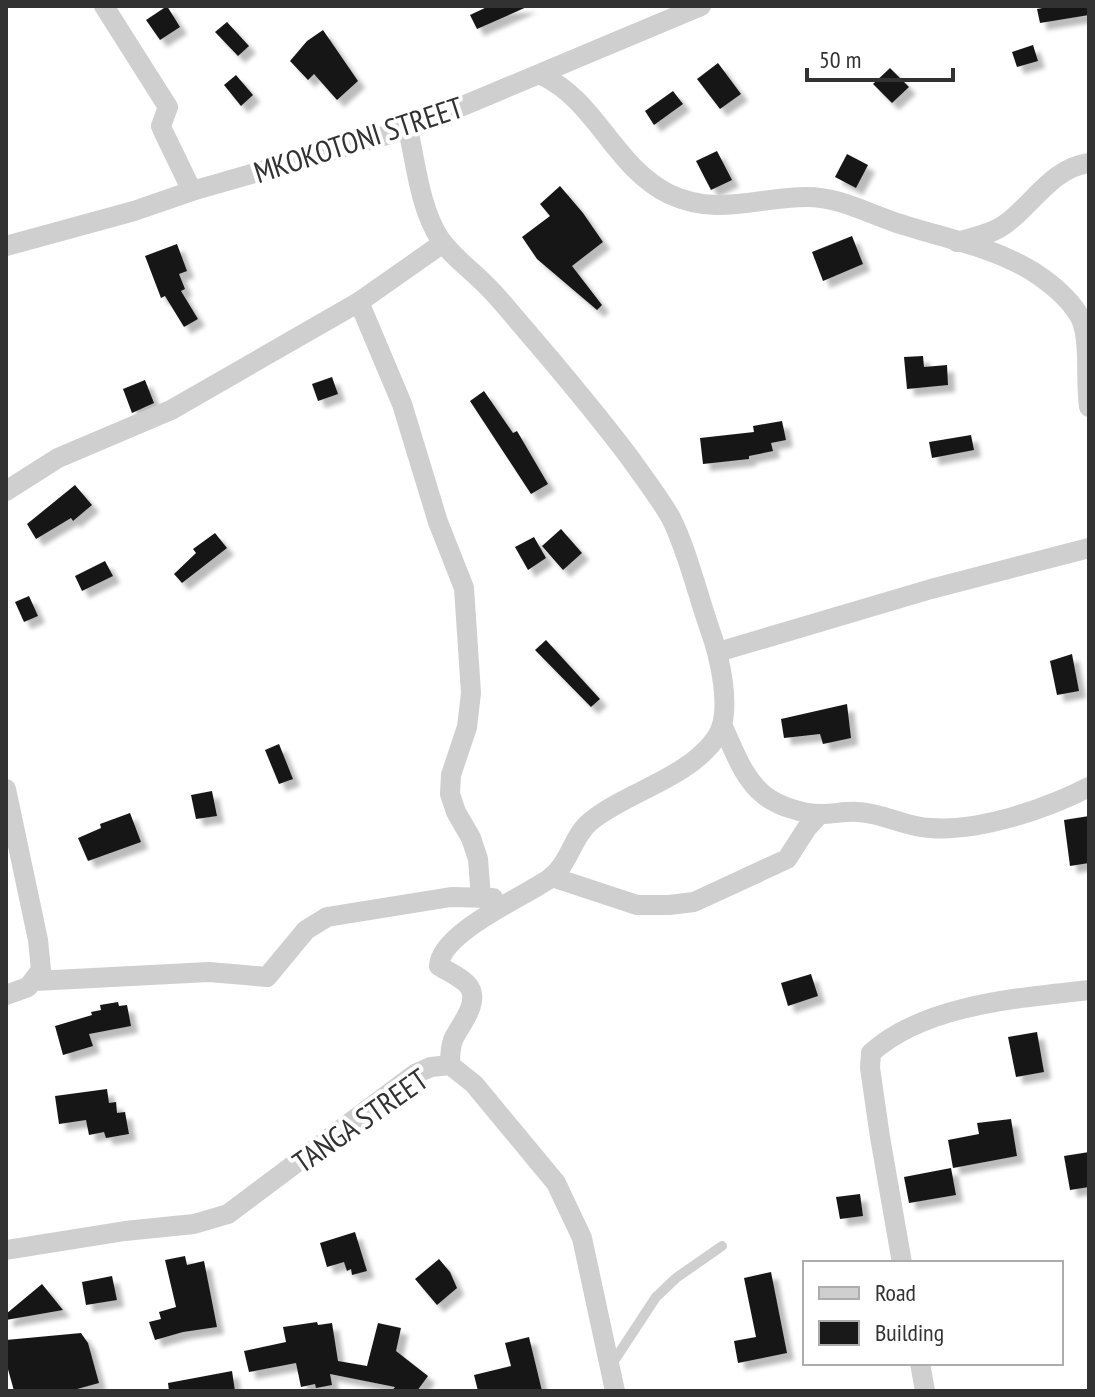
<svg xmlns="http://www.w3.org/2000/svg" width="1095" height="1397" font-family="'PT Sans Narrow',sans-serif">
<style>
.building{fill:#191919;filter:url(#shadow)}
.lines{fill:none;stroke-linecap:round;stroke-linejoin:round}
.lane{stroke:#cfcfcf;stroke-width:10}
.street{stroke:#cfcfcf;stroke-width:20}
.labels{text-anchor:middle;dominant-baseline:central;stroke-width:8;stroke-linejoin:round;paint-order:stroke}
.street-label{font-size:30px;fill:#323232;stroke:#fff}
</style>
<defs>
<filter id="shadow"><feDropShadow dx="7" dy="7" stdDeviation="2" flood-color="#0004"/></filter>
</defs>
<rect width="100%" height="100%" fill="#fff"/>
<!-- building -->
<g class="building">
<polygon points="167,6 180,27 160,40 146,20"/>
<polygon points="489,6 529,6 477,29 470,15"/>
<polygon points="1053,6 1089,6 1089,15 1040,23 1037,9"/>
<polygon points="227,22 249,46 238,56 215,32"/>
<polygon points="323,30 358,81 337,100 314,74 308,80 290,61 307,41"/>
<polygon points="1033,45 1038,61 1017,67 1012,52"/>
<polygon points="718,63 741,94 720,109 697,79"/>
<polygon points="890,68 909,87 892,103 873,84"/>
<polygon points="236,75 253,95 241,106 224,85"/>
<polygon points="673,91 683,104 654,125 645,111"/>
<polygon points="717,151 732,180 711,190 696,161"/>
<polygon points="847,154 868,165 856,188 835,177"/>
<polygon points="560,186 583,213 603,242 572,266 602,305 597,310 537,259 522,237 550,216 540,204"/>
<polygon points="852,236 863,264 823,281 812,252"/>
<polygon points="177,244 187,271 179,274 185,289 181,291 198,319 184,327 165,296 161,298 145,256"/>
<polygon points="923,356 924,367 947,365 948,385 907,389 904,357"/>
<polygon points="332,377 338,394 318,401 312,384"/>
<polygon points="145,380 154,403 132,413 123,389"/>
<polygon points="484,391 513,433 517,431 548,484 531,494 470,401"/>
<polygon points="782,421 786,440 771,443 773,451 749,456 749,459 703,464 700,438 754,432 753,426"/>
<polygon points="971,435 974,450 932,458 929,442"/>
<polygon points="75,485 92,505 73,521 71,518 36,539 27,524"/>
<polygon points="561,529 582,553 563,570 542,546"/>
<polygon points="215,533 227,548 182,583 174,574 196,553 193,549"/>
<polygon points="534,537 546,558 528,570 515,547"/>
<polygon points="105,561 113,576 82,591 75,576"/>
<polygon points="29,596 38,616 24,622 15,602"/>
<polygon points="546,640 600,699 591,707 535,650"/>
<polygon points="1072,654 1079,691 1057,695 1050,661"/>
<polygon points="847,704 851,738 823,744 820,734 784,738 781,719"/>
<polygon points="279,744 293,779 279,784 265,750"/>
<polygon points="212,791 217,816 196,819 191,795"/>
<polygon points="130,813 141,842 88,861 78,838 101,828 100,824"/>
<polygon points="1089,816 1089,842 1087,842 1089,863 1070,866 1064,820"/>
<polygon points="811,974 818,996 788,1006 781,983"/>
<polygon points="118,1002 119,1006 127,1005 131,1026 89,1034 93,1046 63,1055 55,1026 92,1015 91,1012 101,1010 100,1005"/>
<polygon points="1037,1032 1044,1072 1016,1077 1008,1037"/>
<polygon points="107,1089 109,1103 116,1102 117,1113 125,1112 129,1134 106,1138 104,1132 89,1135 86,1120 59,1124 55,1096"/>
<polygon points="1011,1119 1017,1156 953,1168 948,1140 979,1134 977,1123"/>
<polygon points="1089,1152 1089,1187 1070,1190 1064,1156"/>
<polygon points="951,1168 956,1195 909,1203 904,1177"/>
<polygon points="860,1194 863,1216 840,1219 836,1197"/>
<polygon points="355,1232 367,1271 352,1275 351,1269 347,1271 344,1262 327,1267 320,1243"/>
<polygon points="185,1256 187,1265 204,1261 217,1327 183,1332 155,1340 149,1322 161,1319 159,1312 176,1307 165,1260"/>
<polygon points="439,1259 450,1272 457,1288 437,1305 415,1279"/>
<polygon points="771,1272 787,1353 738,1363 734,1341 756,1337 744,1278"/>
<polygon points="112,1276 117,1300 86,1305 82,1282"/>
<polygon points="42,1284 63,1310 6,1320 6,1314"/>
<polygon points="317,1322 318,1325 332,1323 338,1361 367,1366 378,1323 401,1328 396,1351 428,1376 417,1391 392,1391 395,1387 330,1374 332,1385 316,1388 315,1384 301,1387 296,1363 249,1372 244,1351 286,1342 283,1327"/>
<polygon points="81,1333 88,1343 99,1383 70,1391 14,1391 6,1362 6,1340"/>
<polygon points="529,1337 542,1391 478,1391 474,1375 511,1366 505,1343"/>
<polygon points="232,1371 235,1391 169,1391 168,1383"/>
</g>
<g class="lines">
<!-- lane -->
<polyline class="lane" points="612,1364 656,1297 676,1278 722,1246"/>
<!-- street -->
<g class="street">
<polyline points="104,6 168,107 161,126 163,131 192,191"/>
<path d="M541,75C596,100 614,167 669,194C718,217 757,197 807,197C838,197 865,212 894,222C939,237 991,246 1032,271C1049,282 1070,299 1080,317C1091,338 1085,381 1089,407"/>
<path d="M408,129C416,165 420,208 440,239C453,258 472,270 487,286C500,299 511,313 523,327C560,370 596,413 630,458C644,478 659,497 671,518C687,550 697,592 709,627C719,654 734,713 716,738C687,779 628,791 591,821C572,836 570,864 549,879C523,897 440,933 439,966C447,971 465,979 470,988C479,1005 459,1026 453,1040C450,1048 450,1057 450,1065"/>
<path d="M957,242C972,237 990,235 1004,225C1033,205 1051,168 1089,163"/>
<polyline points="6,246 134,211 192,191 408,129 701,6"/>
<polyline points="359,302 402,404 438,522 464,588 471,693 467,727 451,775 450,794 456,812 471,838 478,859 481,898"/>
<polyline points="6,491 58,458 171,410 359,302 443,243"/>
<polyline points="718,652 931,589 1089,548"/>
<path d="M723,727C734,750 743,778 764,795C778,806 803,814 821,814C834,814 846,811 858,812C883,813 905,827 930,828C979,832 1046,809 1089,787"/>
<polyline points="6,789 38,940 41,970 28,987 6,995"/>
<polyline points="552,877 637,905 669,905 694,902 787,859 807,828 820,814"/>
<polyline points="35,981 209,972 267,977 306,930 327,917 451,897 493,898"/>
<polyline points="6,1250 125,1231 194,1224 228,1214 415,1074 431,1067 450,1065 474,1084 556,1183 582,1238 615,1391"/>
<path d="M902,1263L880,1137L870,1068L871,1053C925,1004 1020,998 1089,990"/>
<polyline points="920,1363 925,1391"/>
</g>
</g>
<g class="labels">
<!-- street labels -->
<g class="street-label">
<text transform="translate(358 139) rotate(-18)">MKOKOTONI STREET</text>
<text transform="translate(360 1120) rotate(-35)">TANGA STREET</text>
</g>
</g>
<!-- border -->
<rect width="1095" height="1397" fill="none" stroke="#323232" stroke-width="16"/>
<!-- legend -->
<rect x="803" y="1261" width="260" height="104" fill="#ffffff" stroke="#adadad" stroke-width="2"/>
<rect x="819" y="1287" width="40" height="12" fill="#cfcfcf" stroke="#adadad" stroke-width="2"/>
<text x="875" y="1301" font-size="24" fill="#323232">Road</text>
<rect x="819" y="1321" width="40" height="24" fill="#191919" stroke="#adadad" stroke-width="2"/>
<text x="875" y="1341" font-size="24" fill="#323232">Building</text>
<!-- scale -->
<path d="M807 68v12h146v-12" fill="none" stroke="#323232" stroke-width="4"/>
<text x="819" y="68" font-size="24" fill="#323232" stroke="#ffffff" stroke-width="6" paint-order="stroke">50 m</text>
</svg>
